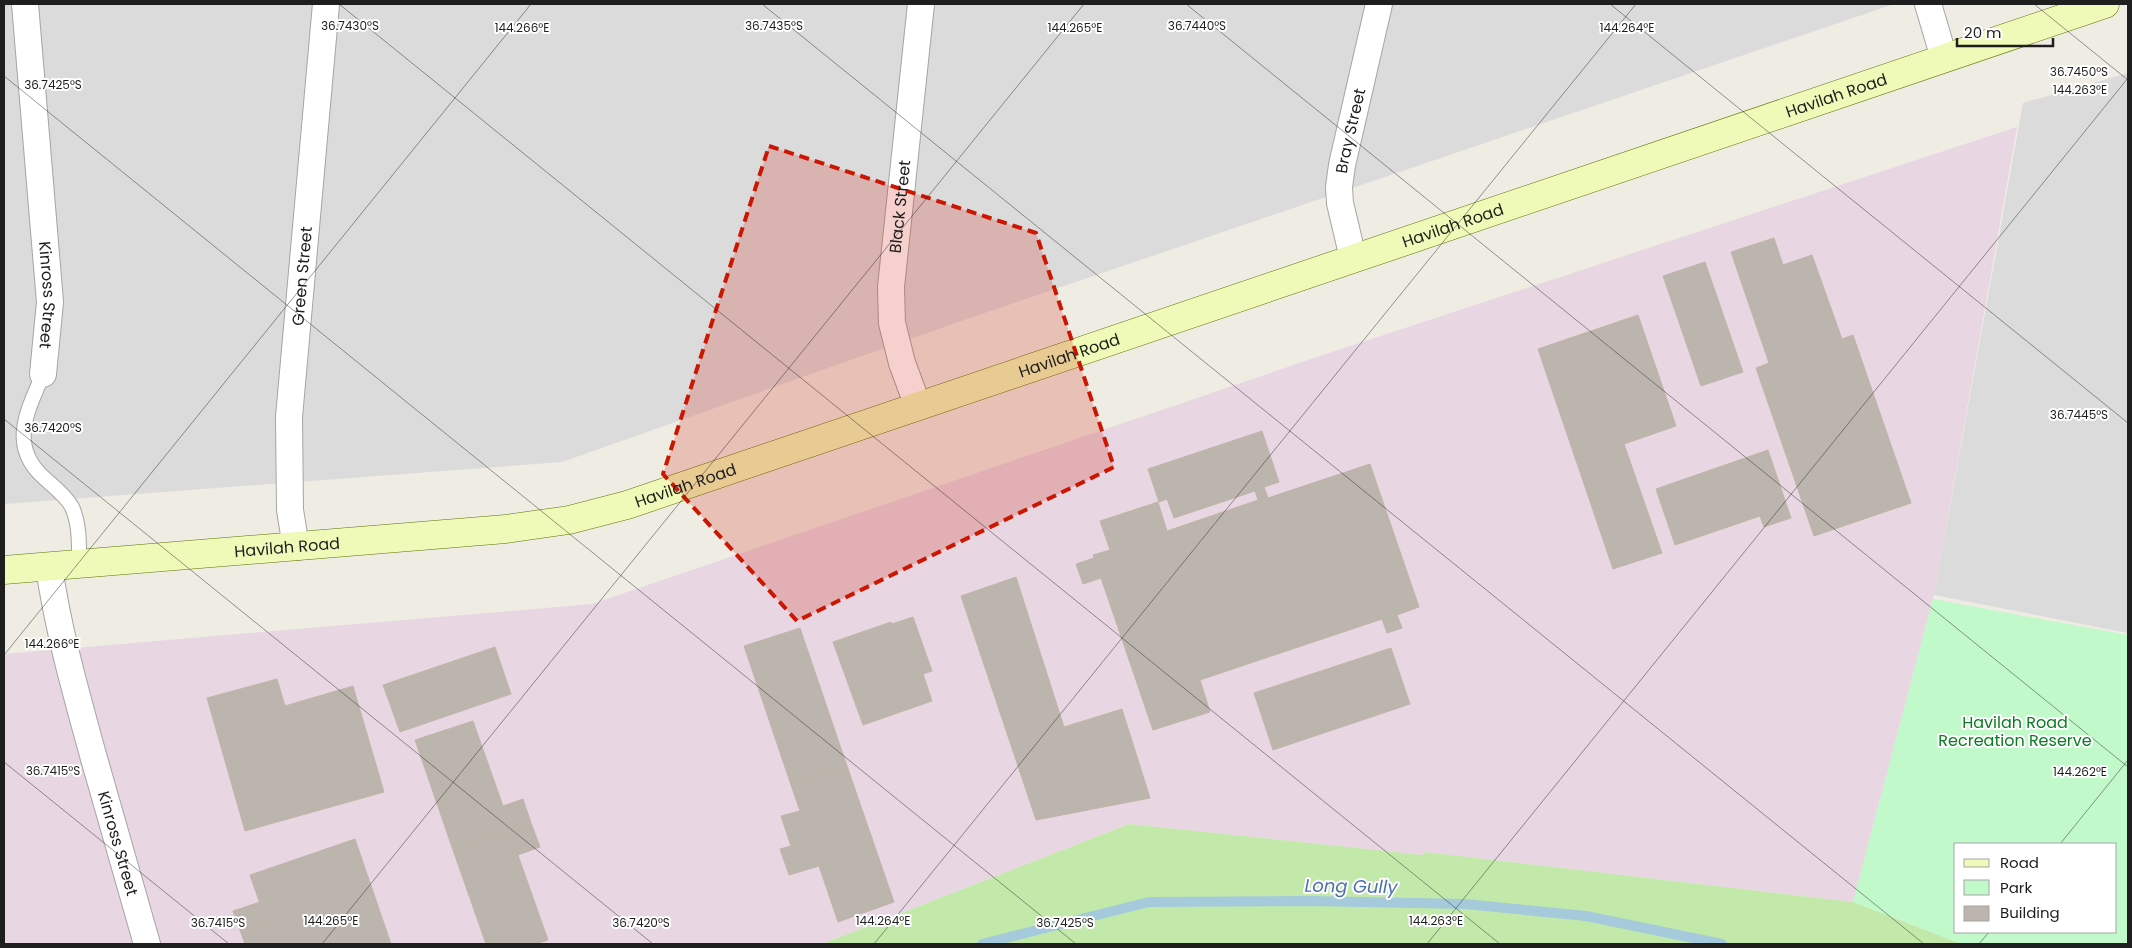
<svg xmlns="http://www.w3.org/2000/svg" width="2132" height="948" font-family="Poppins,sans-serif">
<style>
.residential{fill:#dcdbdb}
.industrial{fill:#e8d6e3}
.grass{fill:#c3e9aa}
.park{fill:#c1f9cb;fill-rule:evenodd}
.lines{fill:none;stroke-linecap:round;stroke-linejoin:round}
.stream{stroke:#a5cadc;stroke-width:10}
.building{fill:#bcb5ad;stroke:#c1b5a7}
.lane-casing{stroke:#a5a5a5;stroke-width:16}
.street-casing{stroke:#a5a5a5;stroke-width:28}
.secondary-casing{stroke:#5d7506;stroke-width:29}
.lane{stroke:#fff;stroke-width:14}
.street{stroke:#fff;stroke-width:26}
.secondary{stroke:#eff9b8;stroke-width:28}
.marked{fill:#cb1602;fill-opacity:0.2;stroke:#cb1602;stroke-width:4;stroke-dasharray:10 6;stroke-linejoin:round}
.ticks{fill:none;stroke:#1e1e1e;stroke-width:1;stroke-opacity:0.45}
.labels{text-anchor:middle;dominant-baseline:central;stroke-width:4;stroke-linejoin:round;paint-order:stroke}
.street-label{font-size:16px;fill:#1e1e1e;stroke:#fff}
.park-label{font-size:16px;fill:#0c7c21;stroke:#fff}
.water-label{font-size:18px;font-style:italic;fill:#4b72ad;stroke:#fff}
.ticks-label{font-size:12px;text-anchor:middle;fill:#1e1e1e;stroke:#fff;stroke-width:4;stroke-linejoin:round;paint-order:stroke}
</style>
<rect width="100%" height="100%" fill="#efece4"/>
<!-- residential -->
<g class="residential">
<polygon points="4,4 1894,4 964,320 562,462 4,504"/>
<polygon points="2128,73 2128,633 1934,595 2023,103"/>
</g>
<!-- industrial -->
<polygon class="industrial" points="2017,127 1934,595 1853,902 1425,852 1423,855 1129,824 822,944 4,944 4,654 592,604 1332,352"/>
<!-- grass -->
<polygon class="grass" points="1129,824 1423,855 1425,852 1853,902 1962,944 822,944"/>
<!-- park -->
<path class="park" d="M1933,599L2128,635V944H1962L1853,902ZM1956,844H2116V932H1956Z"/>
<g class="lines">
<!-- stream -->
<polyline class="stream" points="982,944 1149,902 1309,901 1465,904 1586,916 1722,944"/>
</g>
<!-- building -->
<g class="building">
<polygon points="1774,238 1783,265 1812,255 1842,339 1853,335 1911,503 1814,536 1756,368 1769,363 1731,252"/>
<polygon points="1705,262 1743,372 1701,386 1663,276"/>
<polygon points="1638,315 1676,426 1624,444 1662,553 1613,569 1538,349"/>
<polygon points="1262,431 1279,482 1264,487 1268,498 1370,464 1419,607 1397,615 1402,628 1387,633 1382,619 1200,680 1210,712 1153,730 1101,578 1083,584 1076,564 1094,558 1093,555 1110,550 1100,521 1158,502 1167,531 1258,500 1255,491 1174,518 1167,499 1159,502 1148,469"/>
<polygon points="1768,450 1791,518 1764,527 1760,516 1675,545 1656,489"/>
<polygon points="1016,577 1064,727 1122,709 1150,798 1036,820 961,596"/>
<polygon points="913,617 932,671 923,674 932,701 863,725 833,642 891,622 892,624"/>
<polygon points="800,628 847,766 791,785 744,646"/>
<polygon points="495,647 511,694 400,732 383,685"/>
<polygon points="1391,648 1410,704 1273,750 1254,693"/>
<polygon points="277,679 285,706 353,686 384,792 245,831 207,698"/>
<polygon points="473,721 503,806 523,799 531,823 453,850 415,740"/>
<polygon points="847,766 894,902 838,922 819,866 789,875 780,849 791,846 781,816 800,811 791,785"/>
<polygon points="531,823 540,847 518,855 548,940 536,944 486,944 453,850"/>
<polygon points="355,839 391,944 274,944 250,875"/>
<polygon points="260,902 274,944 245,944 233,911"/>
</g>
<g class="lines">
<defs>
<path id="lane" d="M43,374C29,408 9,442 40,474C50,484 65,494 72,507C80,525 79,546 79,565"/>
<g id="street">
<path id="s1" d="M25,4L50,302L43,374"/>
<polyline points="1928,4 1944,58"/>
<path id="s2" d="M1353,258L1340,203L1339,187L1342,165L1379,4"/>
<path id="s3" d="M918,406L902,363L892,323L891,287L921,4"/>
<path id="s4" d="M296,547L290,510L289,417L326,4"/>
<path id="s5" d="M49,567C58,630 76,693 93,755C111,818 129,881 147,944"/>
</g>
<g id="secondary">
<path id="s6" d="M4,570L506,529L569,520L627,505L2105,4"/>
</g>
</defs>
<!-- lane casing -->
<use href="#lane" class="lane-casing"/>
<!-- street casing -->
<use href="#street" class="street-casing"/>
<!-- secondary casing -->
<use href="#secondary" class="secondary-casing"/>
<!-- lane -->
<use href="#lane" class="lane"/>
<!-- street -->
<use href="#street" class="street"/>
<!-- secondary -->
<use href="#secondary" class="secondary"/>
</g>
<!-- marked area -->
<path class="marked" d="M769,146L1036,233L1114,467L797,621L663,474Z"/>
<!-- ticks -->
<path class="ticks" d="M339,4L1500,944M762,4L1924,944M1186,4L2128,767M1610,4L2128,423M2034,4L2128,80M4,76L1076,944M4,419L653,944M4,655L531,4M4,762L229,944M2060,844L2128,760M322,944L1084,4M874,944L1636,4M1427,944L2128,78M1979,944L1989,932"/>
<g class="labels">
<!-- street labels -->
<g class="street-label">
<text stroke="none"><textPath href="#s6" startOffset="1904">Havilah Road</textPath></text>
<text stroke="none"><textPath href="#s2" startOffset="130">Bray Street</textPath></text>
<text stroke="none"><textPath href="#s3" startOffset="204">Black Street</textPath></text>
<text stroke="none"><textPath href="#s6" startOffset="1499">Havilah Road</textPath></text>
<text stroke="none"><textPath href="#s4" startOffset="272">Green Street</textPath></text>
<text stroke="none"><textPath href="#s1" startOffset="292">Kinross Street</textPath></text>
<text stroke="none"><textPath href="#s6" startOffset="1094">Havilah Road</textPath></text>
<text stroke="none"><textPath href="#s6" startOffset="689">Havilah Road</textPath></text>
<text stroke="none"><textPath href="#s6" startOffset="284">Havilah Road</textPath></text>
<text stroke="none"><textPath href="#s5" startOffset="285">Kinross Street</textPath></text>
</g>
<!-- park labels -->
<g class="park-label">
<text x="2015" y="722">Havilah Road<tspan x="2015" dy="18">Recreation Reserve</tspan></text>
</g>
<!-- water labels -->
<g class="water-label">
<text transform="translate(1351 886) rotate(1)">Long Gully</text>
</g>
</g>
<g class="ticks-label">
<text x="350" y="30">36.7430°S</text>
<text x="774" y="30">36.7435°S</text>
<text x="1197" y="30">36.7440°S</text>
<text x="522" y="32">144.266°E</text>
<text x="1075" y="32">144.265°E</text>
<text x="1627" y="32">144.264°E</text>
<text x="2079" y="76">36.7450°S</text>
<text x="53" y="89">36.7425°S</text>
<text x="2080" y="94">144.263°E</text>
<text x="2079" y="419">36.7445°S</text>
<text x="53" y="432">36.7420°S</text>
<text x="52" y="648">144.266°E</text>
<text x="53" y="775">36.7415°S</text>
<text x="2080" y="776">144.262°E</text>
<text x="331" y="925">144.265°E</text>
<text x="883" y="925">144.264°E</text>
<text x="1436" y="925">144.263°E</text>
<text x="218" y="927">36.7415°S</text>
<text x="641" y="927">36.7420°S</text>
<text x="1065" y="927">36.7425°S</text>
</g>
<!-- border -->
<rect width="2132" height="948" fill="none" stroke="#1e1e1e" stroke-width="10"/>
<!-- legend -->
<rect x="1954" y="843" width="162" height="90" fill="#ffffff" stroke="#a5a5a5"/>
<rect x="1964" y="859" width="25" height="8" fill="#eff9b8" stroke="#a5a5a5"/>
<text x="2000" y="868" font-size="15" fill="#1e1e1e">Road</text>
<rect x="1964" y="880" width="25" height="15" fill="#c1f9cb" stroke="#a5a5a5"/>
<text x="2000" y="893" font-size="15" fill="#1e1e1e">Park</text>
<rect x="1964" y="906" width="25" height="15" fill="#bcb5ad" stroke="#a5a5a5"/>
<text x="2000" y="918" font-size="15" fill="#1e1e1e">Building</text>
<!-- scale -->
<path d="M1957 38v8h96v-8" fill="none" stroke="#1e1e1e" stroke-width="2.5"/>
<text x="1964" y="38" font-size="15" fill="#1e1e1e" stroke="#ffffff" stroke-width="4" paint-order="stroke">20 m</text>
</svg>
